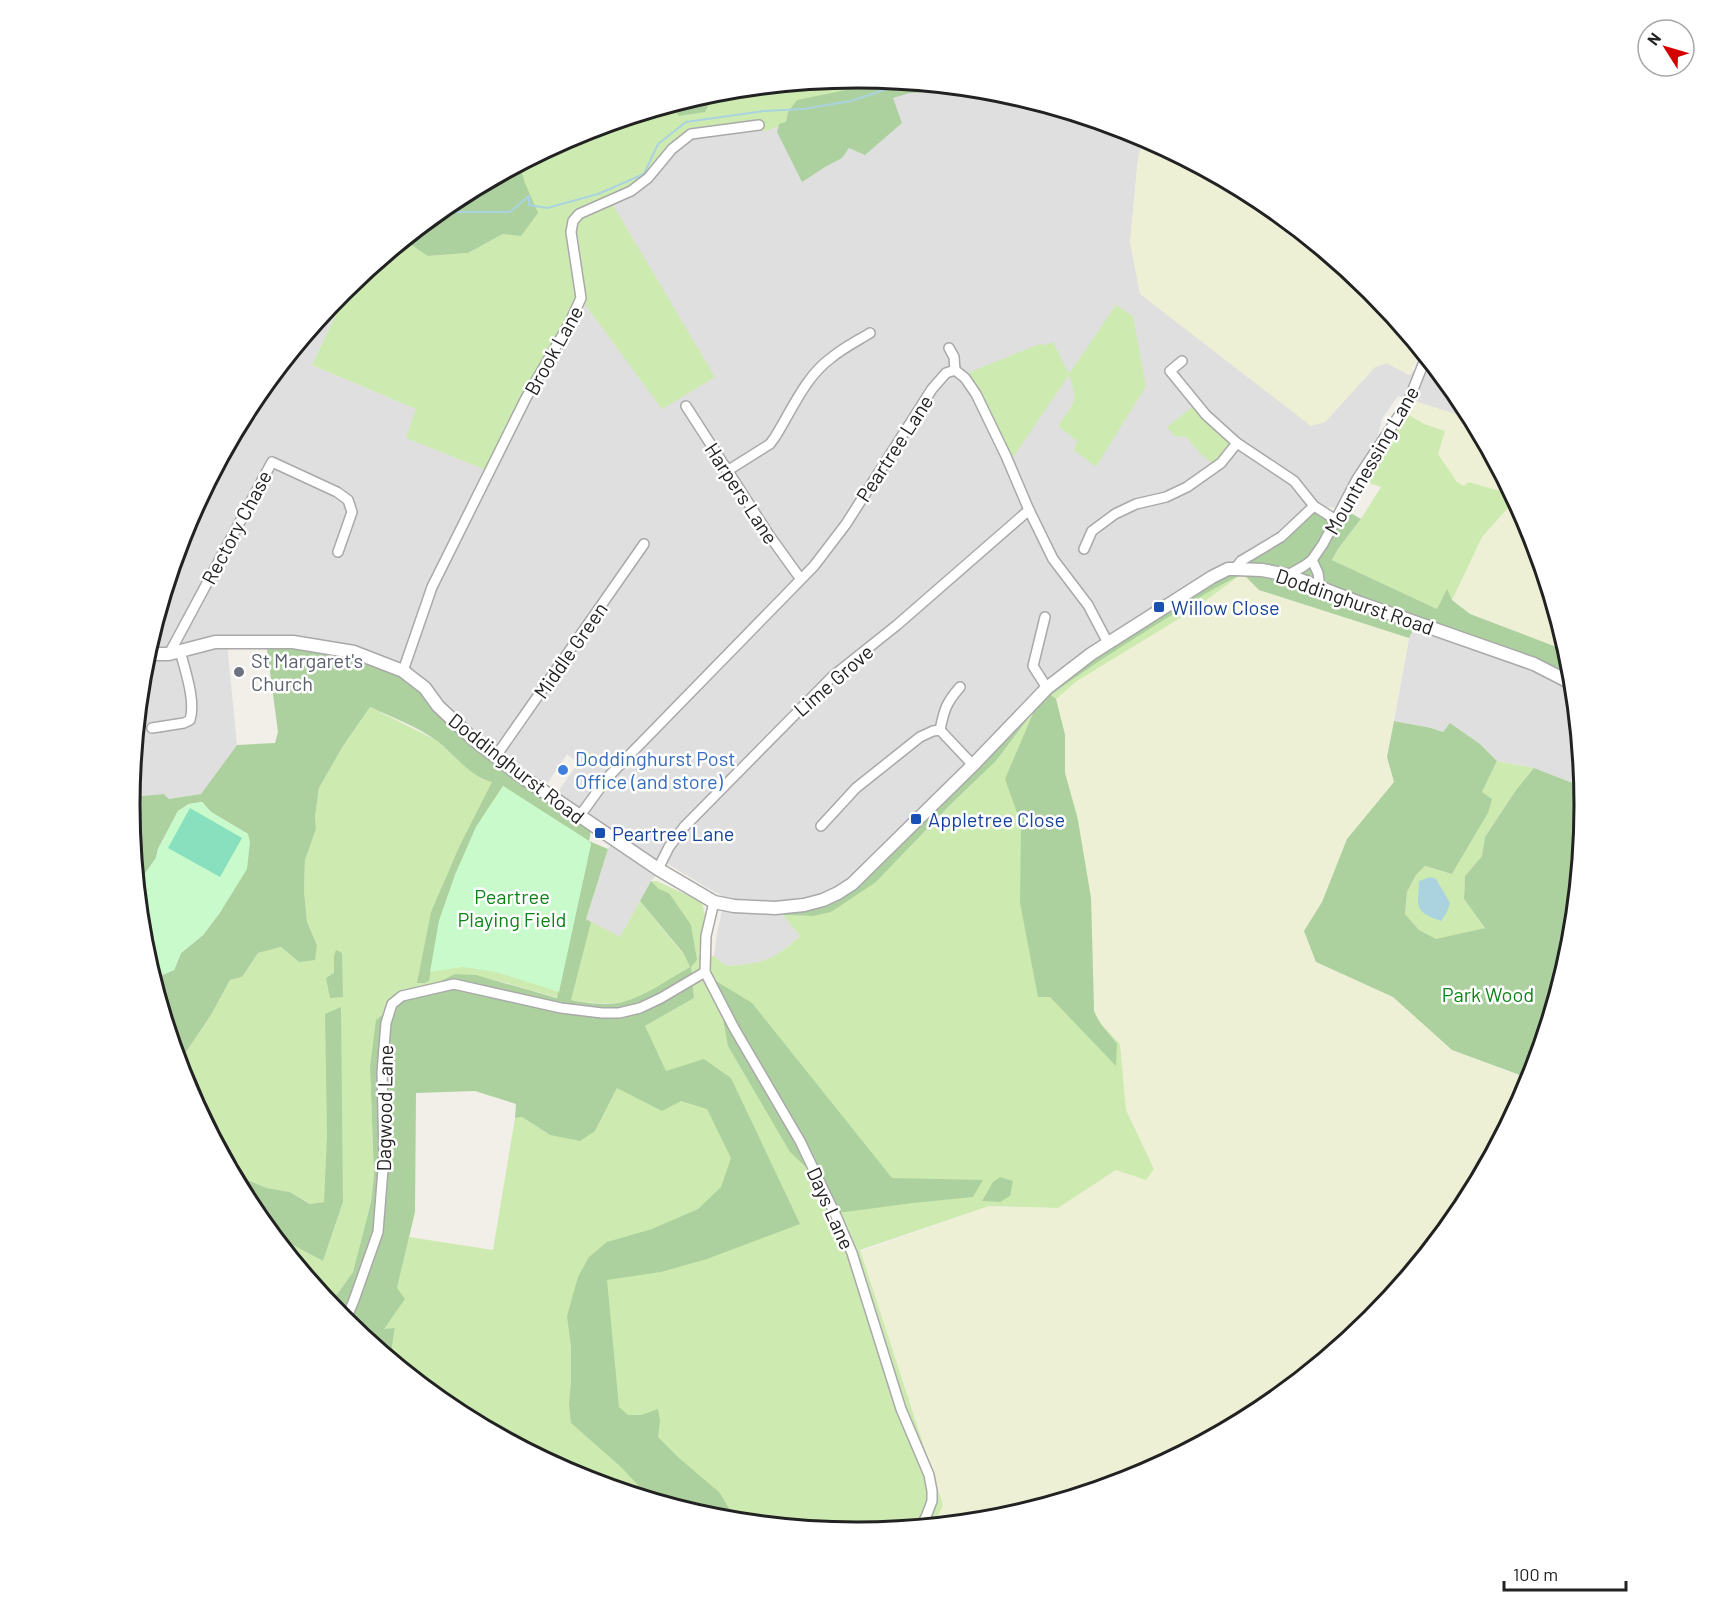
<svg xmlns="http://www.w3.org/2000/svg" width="1714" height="1611" font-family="Barlow,sans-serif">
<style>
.residential{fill:#e0dfdf}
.farmland{fill:#eef0d5}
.grass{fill:#cdebb0}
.forest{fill:#add19e}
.park{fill:#c8facc}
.pitch{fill:#88e0be}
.water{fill:#aad3df}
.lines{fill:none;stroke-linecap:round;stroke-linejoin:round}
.stream{stroke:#aad3df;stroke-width:2}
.minor-casing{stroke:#a9a9a9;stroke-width:12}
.tertiary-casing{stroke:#a9a9a9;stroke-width:15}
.minor{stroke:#fff;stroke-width:9}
.tertiary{stroke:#fff;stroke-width:12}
.transit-dot{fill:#1a4fb4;stroke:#fff;stroke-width:2}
.worship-dot{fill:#6b7280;stroke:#fff;stroke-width:2}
.shop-dot{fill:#3f7fe0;stroke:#fff;stroke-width:2}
.labels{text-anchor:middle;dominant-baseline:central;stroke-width:5;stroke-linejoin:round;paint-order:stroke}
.street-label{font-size:20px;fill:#222;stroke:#fff}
.transit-label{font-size:20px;fill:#164399;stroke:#fff;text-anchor:start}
.worship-label{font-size:20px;fill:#5b616d;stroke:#fff;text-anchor:start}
.shop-label{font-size:20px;fill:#366cbe;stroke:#fff;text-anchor:start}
.park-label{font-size:20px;fill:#0c8416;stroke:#fff}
.rim{fill:none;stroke:#222;stroke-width:3}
</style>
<rect width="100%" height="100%" fill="#f2efe9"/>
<!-- residential -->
<g class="residential">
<polygon points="913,86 920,93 934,86 999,92 1136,134 1143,138 1138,159 1130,243 1325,422 1375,367 1387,363 1409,375 1427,359 1462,402 1471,419 1398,396 1382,419 1377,440 1359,467 1338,508 1314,506 1281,537 1091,654 861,876 783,915 800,936 775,957 757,964 726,966 714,956 717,933 725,897 711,890 668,864 651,881 620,938 586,919 608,849 617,834 557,793 578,763 567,754 546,785 354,652 227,643 237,745 201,794 169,799 164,794 130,797 144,663 185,527 252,401 333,303 339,308 312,365 417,409 407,438 491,472 571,232 681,141"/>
<polygon points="1415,626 1573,684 1583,787 1534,768 1497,761 1480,744 1450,723 1443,732 1431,728 1394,721 1409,638"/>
</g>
<!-- farmland -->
<g class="farmland">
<polygon points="1143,138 1261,201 1372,291 1420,351 1409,375 1387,363 1375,367 1325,422 1311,426 1140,294 1130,243 1138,159"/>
<polygon points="1411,400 1471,419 1511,494 1468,482 1464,486 1457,482 1438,454 1445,431 1424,424 1402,411"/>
<polygon points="1515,500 1529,527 1567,651 1470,614 1452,600 1482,537"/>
<polygon points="1243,573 1259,590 1409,638 1387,757 1394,782 1347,839 1322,903 1315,912 1316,962 1393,997 1452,1050 1530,1080 1529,1084 1462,1210 1371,1320 1261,1411 1135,1478 999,1519 934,1525 943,1505 860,1252 989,1206 1058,1208 1117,1170 1146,1180 1154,1169 1126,1110 1099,1022 1094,1011 1091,898 1078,821 1065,773 1065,735 1056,699 1077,681 1190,612"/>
</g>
<!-- grass -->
<g class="grass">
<polygon points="857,78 881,80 788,112 786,123 764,132 759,125 691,134 648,178 610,200 715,377 662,409 581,299 491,472 406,438 416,409 312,365 339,308 333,303 343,291 404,240 429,256 468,253 503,234 525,183 520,165 579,133 715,92"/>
<path d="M1116,305L1133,316L1146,386L1096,467L1074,450L1077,441L1058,426C1074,402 1079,404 1069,375L1009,463L965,378L970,372L1040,344L1045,345L1053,342L1069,374Z"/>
<polygon points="1196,404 1237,443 1216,466 1203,456 1186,437 1174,436 1167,427"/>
<polygon points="1402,411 1424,424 1445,431 1438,454 1457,482 1464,486 1468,482 1511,494 1515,500 1482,537 1452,600 1447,590 1437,609 1332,560 1338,549 1359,522 1381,487 1357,479"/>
<path d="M1243,573L1190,612L1077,681L1056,699L1065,735V773L1077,814L1091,898L1094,1011L1099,1022L1120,1044L1126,1110L1154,1169L1146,1180L1116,1170L1058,1208L989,1206L860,1250L943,1505L934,1525L857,1533L715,1519L578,1477L453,1410L390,1359L395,1329L384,1330L397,1288L409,1237L493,1250L515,1118L522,1117L550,1135L595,1131L617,1088L638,1030L694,998L690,967C668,979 647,998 621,1003C614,1004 606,1003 598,1003C549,1002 504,976 455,974L370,1067L374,1175L371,1202L353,1272L330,1304L272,1234L323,1261L343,1202H324L311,1204L290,1192L267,1188L233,1174L185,1084L180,1069L182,1058L211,1015L230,980L242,977L258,953L281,947L299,962L317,945L307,922L304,891L305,860L316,829L315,817L319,788L343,746L370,707L436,740L466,767L484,780L493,781L503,786L589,841L599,878L586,919L620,937L640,901L683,954L669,893L659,889L651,881H657L702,902L705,914L699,955L714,956L726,966C764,963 771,962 800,936L783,915L813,916L876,882L951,804L995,762L1036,709L1050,696L1074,677L1109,653L1216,586Z"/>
<polygon points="1497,761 1534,768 1516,790 1485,837 1482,856 1465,876 1464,899 1485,928 1436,940 1419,930 1405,914 1407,892 1416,875 1425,866 1452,874 1488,813 1482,792"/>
</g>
<!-- forest -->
<g class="forest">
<polygon points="881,80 934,86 920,93 910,93 893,98 902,123 865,155 849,148 842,158 825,167 802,182 777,132 779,124 786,122 788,112 797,100 870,85"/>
<polygon points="733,90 711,99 705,112 679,116 671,105 715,92"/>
<polygon points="520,165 525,183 538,213 521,236 503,234 468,253 428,256 404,240 453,200"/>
<path d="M1314,506L1336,519L1342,508L1361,519L1338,549L1332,560L1437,609L1447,589L1452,600L1470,614L1567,651L1571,664L1573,684L1415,626L1409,638L1259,590L1243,574C1216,586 1192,602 1167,618C1127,643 1088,667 1051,695L1056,699L1065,735V773L1078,821L1091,898L1094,1011C1099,1024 1109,1033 1117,1044L1116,1066L1050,997H1038L1020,903L1021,824L1005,779L1034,711L995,762L951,804L876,882L831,912L813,916L783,915L784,907L838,893L1047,688L1281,537Z"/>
<path d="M266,642L354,652L403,671L438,706L483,754L591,831L589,841L608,849L586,919L591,922L571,1000C585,1003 609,1006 623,1002C648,995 668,979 690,967L684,954L640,901L651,881L659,889L669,893L691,925L697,960L691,967L694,998L645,1026L666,1071L704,1059L731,1078L800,1224L707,1259L661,1272L607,1280L619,1407L628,1415H641L658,1409L660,1421L658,1437L679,1458L720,1493L734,1517L742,1522L715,1519L651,1499L621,1467L571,1423L569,1404L571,1382V1347L567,1316L578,1277L589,1257L607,1242L652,1229L698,1209L721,1187L731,1158L707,1109L681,1101L662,1111L617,1088L595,1131L580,1141L550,1135L522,1117L515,1118L516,1104L475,1091L416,1093L415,1212L397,1288L405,1299L384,1329L395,1328L390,1359L342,1320L330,1304L353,1272L371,1202L374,1175L370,1067L376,1020L402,1000L455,974L476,975L557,998L591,844L589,841L503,786L476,827L455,875L439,921L429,981L424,983H417L431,912L460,845L492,782C470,777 455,755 437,741C419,727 391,717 370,707L343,746L319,788L315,817L316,829L305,860L304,891L307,922L317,945L315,960L299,962L281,947L258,953L242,977L230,980L211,1015L182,1058L180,1069L153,979L174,970L181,953L203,935L221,911L248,834L211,812L202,802L189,804L178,811L158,849L156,858L137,885L130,805V797L164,794L169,799L201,794L237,745L275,743L278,732Z"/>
<polygon points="1394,721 1431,728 1443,732 1450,723 1480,744 1497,761 1482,792 1492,799 1488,813 1452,874 1425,866 1416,875 1407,892 1405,914 1419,930 1436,939 1485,928 1464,899 1465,876 1482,856 1485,837 1516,790 1534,768 1583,787 1584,806 1570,948 1531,1079 1452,1050 1393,997 1316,962 1304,931 1322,902 1347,839 1394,782 1387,757"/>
<polygon points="336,950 342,953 343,997 330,998 326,978 334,973 334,956"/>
<polygon points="716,981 752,1003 892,1178 983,1180 973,1197 913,1203 837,1213 822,1182 790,1152 728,1046"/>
<polygon points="341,1007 343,1202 323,1261 272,1234 252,1209 233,1174 267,1188 290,1192 310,1204 324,1202 327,1135 325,1014"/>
<polygon points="1000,1177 1013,1181 1010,1196 1000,1202 982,1201 993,1182"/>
</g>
<!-- park -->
<g class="park">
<polygon points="503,786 589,841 591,844 559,992 496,972 463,967 430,972 439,921 455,875 476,827"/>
<polygon points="202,802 211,812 248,834 250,842 247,869 221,911 203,935 181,953 174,970 153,979 143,947 137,885 156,858 158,849 178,811 189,804"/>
</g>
<!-- pitch -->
<polygon class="pitch" points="190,808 242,838 220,877 168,848"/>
<!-- water -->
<path class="water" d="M1430,877L1436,879L1450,903L1447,912L1441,921C1413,911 1418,907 1419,881Z"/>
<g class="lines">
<!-- stream -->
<g class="stream">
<polyline points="918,84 920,89 926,85"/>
<polyline points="439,212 510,212 529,196 529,205 547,208 598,194 644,174 658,144 686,122 764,111 803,109 851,101 905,83"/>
</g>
<defs>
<g id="minor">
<polyline points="949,348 954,357 955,370"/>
<polyline points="1182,361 1170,371 1206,415 1237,443 1294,481 1314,506 1336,520"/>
<polyline points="686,406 769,535 800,578"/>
<path d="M727,471L770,444L775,437C792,410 805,377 831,358C843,348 857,341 870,333"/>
<polyline points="1084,549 1092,531 1115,514 1136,504 1166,497 1187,487 1221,463 1237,443"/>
<polyline points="1312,560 1318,573 1320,588"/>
<polyline points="1235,569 1241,561 1281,537 1314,506"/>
<polyline points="1288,575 1304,566 1312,560 1323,544 1357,479 1408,402 1426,357"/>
<polyline points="1045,617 1033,666 1047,688"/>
<polyline points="169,654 272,462 337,492 348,500 352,512 338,552"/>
<polyline points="403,671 432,587 526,398 569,324 581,298 571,232 573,221 579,214 631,191 648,178 672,149 691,134 759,125"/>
<path d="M152,728L184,723L190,720C196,701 185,670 180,651"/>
<path d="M940,730C944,710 946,703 960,687"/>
<polyline points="496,756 644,544"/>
<polyline points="579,817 608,777 814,566 846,524 932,389 946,373 955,370 965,378 976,394 1006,456 1029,510 1053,559 1088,605 1108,643"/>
<polyline points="821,826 856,788 920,737 933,731 940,730 973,765"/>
<polyline points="658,869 669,847 684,827 833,676 897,625 1029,510"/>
<polyline points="714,902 706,936 705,972 734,1028 800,1141 837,1218 852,1253 901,1409 929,1475 932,1491 932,1501 926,1517 920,1527"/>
<polyline points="345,1322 354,1300 378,1232 384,1157 382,1072 386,1023 392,1004 402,996 454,984 561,1008 602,1013 619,1013 640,1008 661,998 705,972"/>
</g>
<polyline id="tertiary" points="146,654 169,654 215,642 293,642 354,652 403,671 425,688 438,706 473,739 518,774 658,869 714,902 734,906 775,908 804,905 823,900 838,893 852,884 973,765 1047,688 1091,654 1212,577 1228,569 1235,569 1262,570 1288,575 1360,603 1534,664 1573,684"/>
</defs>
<!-- minor casing -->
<use href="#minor" class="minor-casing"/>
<!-- tertiary casing -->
<use href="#tertiary" class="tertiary-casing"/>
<!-- minor -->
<use href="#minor" class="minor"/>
<!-- tertiary -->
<use href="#tertiary" class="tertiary"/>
</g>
<!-- markers -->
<g class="transit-dot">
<rect x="1153" y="601" width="12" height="12" rx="3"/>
<rect x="910" y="813" width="12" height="12" rx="3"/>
<rect x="594" y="827" width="12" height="12" rx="3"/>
</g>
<circle class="worship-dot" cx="239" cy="672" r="6"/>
<circle class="shop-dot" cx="563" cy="770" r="6"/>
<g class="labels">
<!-- street labels -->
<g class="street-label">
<text transform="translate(553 350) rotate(-61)">Brook Lane</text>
<text transform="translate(894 448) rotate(-57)">Peartree Lane</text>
<text transform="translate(1371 460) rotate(-60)">Mountnessing Lane</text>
<text transform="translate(742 493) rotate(57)">Harpers Lane</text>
<text transform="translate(236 527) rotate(-62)">Rectory Chase</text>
<text transform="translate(1355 601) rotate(19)">Doddinghurst Road</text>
<text transform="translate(570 650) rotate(-55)">Middle Green</text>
<text transform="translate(833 680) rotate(-41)">Lime Grove</text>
<text transform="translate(517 768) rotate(38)">Doddinghurst Road</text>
<text transform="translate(384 1108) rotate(-89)">Dagwood Lane</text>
<text transform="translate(831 1208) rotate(66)">Days Lane</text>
</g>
<!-- transit labels -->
<g class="transit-label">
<text x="1171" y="607">Willow Close</text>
<text x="928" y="819">Appletree Close</text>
<text x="612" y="833">Peartree Lane</text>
</g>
<!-- worship labels -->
<g class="worship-label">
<text x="251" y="660">St Margaret's<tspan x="251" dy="23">Church</tspan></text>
</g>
<!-- shop labels -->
<g class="shop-label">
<text x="575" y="758">Doddinghurst Post<tspan x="575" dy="23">Office (and store)</tspan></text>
</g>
<!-- park labels -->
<g class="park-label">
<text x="512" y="896">Peartree<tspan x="512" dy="23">Playing Field</tspan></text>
<text x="1488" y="994">Park Wood</text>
</g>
</g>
<!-- crop -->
<path d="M0 0H1714V1611H0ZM140 805a717 717 0 1 1 1434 0a717 717 0 1 1-1434 0Z" fill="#fff" fill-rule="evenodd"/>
<path class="rim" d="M140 805a717 717 0 1 1 1434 0a717 717 0 1 1-1434 0Z"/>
<!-- north arrow -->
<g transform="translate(1666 48) rotate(307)"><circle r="28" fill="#ffffff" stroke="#a7a7a7" stroke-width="1.5"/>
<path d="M0-4.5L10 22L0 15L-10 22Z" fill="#d40000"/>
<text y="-9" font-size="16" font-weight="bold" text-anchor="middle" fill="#222222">N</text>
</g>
<!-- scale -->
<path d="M1504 1581v9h122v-9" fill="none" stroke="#222222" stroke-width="3"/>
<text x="1513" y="1581" font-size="18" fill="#222222" stroke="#ffffff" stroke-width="4.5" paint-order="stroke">100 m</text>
</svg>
